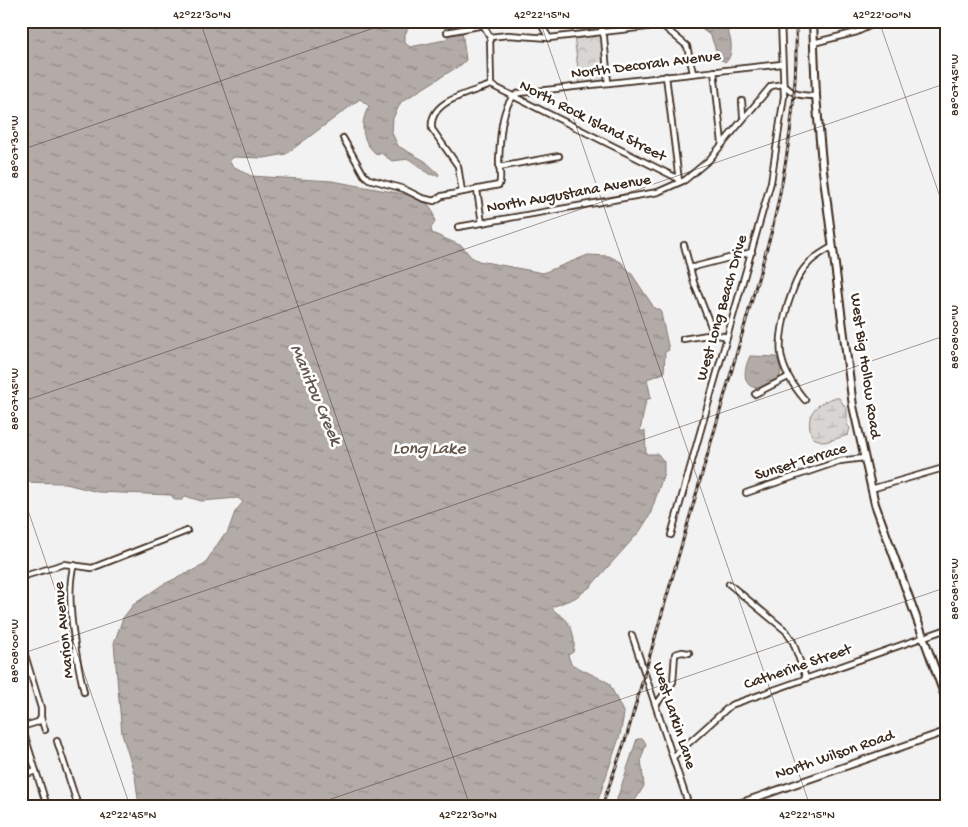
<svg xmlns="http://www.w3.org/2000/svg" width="968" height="827" font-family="'Gochi Hand',sans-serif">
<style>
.wetland{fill:url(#wetland-marsh);stroke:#8a8078}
.park{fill:url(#park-crowns);stroke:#8a8078}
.water{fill:url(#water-ripples);stroke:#827770}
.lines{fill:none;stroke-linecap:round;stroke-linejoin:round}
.minor-casing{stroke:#3b2a1e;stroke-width:8}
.tertiary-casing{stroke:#3b2a1e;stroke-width:9}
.secondary-casing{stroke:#3b2a1e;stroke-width:10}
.minor{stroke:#fff;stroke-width:4.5}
.tertiary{stroke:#fff;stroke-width:5.5}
.secondary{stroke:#fff;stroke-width:6}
.rail-casing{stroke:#3b2a1e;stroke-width:3}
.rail{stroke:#fff;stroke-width:1;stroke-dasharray:4;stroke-linecap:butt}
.ticks{fill:none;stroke:#3b2a1e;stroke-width:1;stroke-opacity:0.45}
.labels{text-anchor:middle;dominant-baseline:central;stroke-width:5;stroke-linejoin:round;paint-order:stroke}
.street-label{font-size:16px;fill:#3b2a1e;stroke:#fff}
.water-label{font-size:18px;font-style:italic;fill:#65574e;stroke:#fff}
.neatline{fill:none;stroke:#3b2a1e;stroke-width:2}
.ticks-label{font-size:12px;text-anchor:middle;fill:#3b2a1e}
</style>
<defs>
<pattern id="wetland-marsh" width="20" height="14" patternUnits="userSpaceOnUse" patternTransform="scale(1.25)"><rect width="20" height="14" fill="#d8d5d2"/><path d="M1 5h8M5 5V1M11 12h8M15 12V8" fill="none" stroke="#bab7b4"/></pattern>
<pattern id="park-crowns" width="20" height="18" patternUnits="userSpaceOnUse" patternTransform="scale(1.25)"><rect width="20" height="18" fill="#d8d5d2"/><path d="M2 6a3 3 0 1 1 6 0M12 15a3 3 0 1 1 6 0" fill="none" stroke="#bab7b4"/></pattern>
<pattern id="water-ripples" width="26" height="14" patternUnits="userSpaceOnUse" patternTransform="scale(1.25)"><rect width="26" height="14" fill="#b2aba7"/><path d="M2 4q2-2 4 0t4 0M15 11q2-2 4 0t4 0" fill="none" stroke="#928b87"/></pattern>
</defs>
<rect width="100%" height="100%" fill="#f3f2f2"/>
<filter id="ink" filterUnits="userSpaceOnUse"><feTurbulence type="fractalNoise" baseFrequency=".02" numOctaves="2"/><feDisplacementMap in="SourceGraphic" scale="10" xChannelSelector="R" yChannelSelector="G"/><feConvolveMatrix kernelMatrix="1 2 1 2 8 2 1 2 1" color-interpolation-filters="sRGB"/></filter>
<g filter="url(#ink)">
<!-- wetland -->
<path class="wetland" d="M833,398H839L847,410V425L850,428L848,435L825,442L813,438C804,417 813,405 833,398Z"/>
<!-- park -->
<polygon class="park" points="602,32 608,83 580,86 574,35"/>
<!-- water -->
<g class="water">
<path d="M21,21H412L405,34V43L410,47L445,40L451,33L462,31L466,60L462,64L401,102L393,118L392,133L398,146L425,161L439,174L438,176L429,174L409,159L392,161L381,153L378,155C361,143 359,123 369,106L360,99L286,154L264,158L234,157L229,161L233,166L251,176L332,181L409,195L428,204L433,211L435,222L431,228L432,233L462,246L471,257L479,261L543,273L588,255L609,256L621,262L631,273L655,309H660L669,350L665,352L664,373L647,379L651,398L646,400L640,431H645L646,454H658L664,462V473L650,515L640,531L590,587L575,598L552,607C555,614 563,615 567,621C573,629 576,642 573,652L568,655L571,664L609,683L624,714L620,735L596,806H139L135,776L122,734L114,643L123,618L133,605L162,585L204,565L223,536L227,534L235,512L243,502L238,498L201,501L185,496L182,500H175L171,495L98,492L62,483L21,482Z"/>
<path d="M691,21C699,21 708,20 716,21C731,24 736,53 726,62L719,59L711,36Z"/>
<path d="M750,356L777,357L781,371L779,379C754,397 736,386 750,356Z"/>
<polygon points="637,739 643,739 646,744 641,759 644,786 636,799 627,805 618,804 617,799"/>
</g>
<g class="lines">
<defs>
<g id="minor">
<polyline points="481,21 490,37 491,85"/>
<polyline points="539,21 549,38"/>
<polyline points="599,21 604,37 608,83"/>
<polyline points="657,21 687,46 693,73"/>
<polyline points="447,32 484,25"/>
<polyline points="490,37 508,35 549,38 664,25"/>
<polyline points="813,43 857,32 880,21"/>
<polyline points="714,71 722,143"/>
<polyline points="666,76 679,181"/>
<polyline points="491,85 675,177 680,182"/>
<polyline points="742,101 743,116"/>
<path d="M343,138L364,175L369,179L404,189L422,198L434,201L442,196L499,185C502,177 499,169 499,161C500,143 500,101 519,93L782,64"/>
<polyline points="499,167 559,156"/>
<polyline points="477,190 482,223"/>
<path d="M462,192L458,166L432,129C428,100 471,93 491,85"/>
<path d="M458,227L658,192L685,180L709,160L771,86L783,84C793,95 801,96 816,96"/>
<polyline points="684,245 694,283 714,334"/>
<polyline points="690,268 752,252"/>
<polyline points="683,339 714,334 727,337"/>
<polyline points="755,394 788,377"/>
<path d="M805,400C776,366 776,345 788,304C793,290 797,275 808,264C815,256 824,252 833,246"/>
<polyline points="871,489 947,467"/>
<polyline points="746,493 840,461 864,458"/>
<polyline points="671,535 771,182 784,96 781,21"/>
<path d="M74,565C64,594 77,662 84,692"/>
<polyline points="21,577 64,564 92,568 187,531"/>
<polyline points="729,584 786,631 793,642 806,678"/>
<polyline points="632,635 689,806"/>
<polyline points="21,642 41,708 41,718 45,730"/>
<polyline points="656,705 673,682 675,654 682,652 689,653"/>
<polyline points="21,727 38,722 41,718"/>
<polyline points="22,727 47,806"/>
<polyline points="57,741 78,806"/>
<polyline points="673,757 731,705 947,629"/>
<polyline points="21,776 36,771"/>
</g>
<polyline id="tertiary" points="732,806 947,731"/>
<polyline id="secondary" points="813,21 816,96 822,163 853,406 875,504 947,702"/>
</defs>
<!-- minor casing -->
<use href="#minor" class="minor-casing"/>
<!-- tertiary casing -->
<use href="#tertiary" class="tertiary-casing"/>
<!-- secondary casing -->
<use href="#secondary" class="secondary-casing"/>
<!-- minor -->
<use href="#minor" class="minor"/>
<!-- tertiary -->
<use href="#tertiary" class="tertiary"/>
<!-- secondary -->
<use href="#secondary" class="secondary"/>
<defs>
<path id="rail" d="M602,806L627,735L772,230C788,162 798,92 796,21"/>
</defs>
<!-- rail casing -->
<use href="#rail" class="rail-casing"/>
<!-- rail -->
<use href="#rail" class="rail"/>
</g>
</g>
<!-- ticks -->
<path class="ticks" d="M200,21L470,806M540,21L810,806M879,21L947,217M21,150L394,21M21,402L947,83M21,490L130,806M21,654L947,335M311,806L947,587"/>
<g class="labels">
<!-- street labels -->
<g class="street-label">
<text transform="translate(646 66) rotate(-7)">North Decorah Avenue</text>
<text transform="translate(592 122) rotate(27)">North Rock Island Street</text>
<text transform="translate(569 195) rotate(-10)">North Augustana Avenue</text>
<text transform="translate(723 308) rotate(-74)">West Long Beach Drive</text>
<text transform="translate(864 366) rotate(82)">West Big Hollow Road</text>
<text transform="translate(801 463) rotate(-17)">Sunset Terrace</text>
<text transform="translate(65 630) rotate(-96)">Marion Avenue</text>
<text transform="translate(798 668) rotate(-19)">Catherine Street</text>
<text transform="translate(673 716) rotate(72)">West Larkin Lane</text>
<text transform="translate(835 756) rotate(-19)">North Wilson Road</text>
</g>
<!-- water labels -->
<g class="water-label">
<text transform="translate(315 395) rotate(67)">Manitou Creek</text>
<text x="429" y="449">Long Lake</text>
</g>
</g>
<!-- margin -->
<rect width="968" height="827" fill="none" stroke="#fff" stroke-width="55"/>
<rect x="28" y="28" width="912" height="772" class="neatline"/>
<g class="ticks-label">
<text x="202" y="18">42°22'30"N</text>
<text x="542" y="18">42°22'15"N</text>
<text x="882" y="18">42°22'00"N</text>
<text transform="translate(954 85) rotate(-90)" y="4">88°07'45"W</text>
<text transform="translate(14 147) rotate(-90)" y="4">88°07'30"W</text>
<text transform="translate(954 337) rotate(-90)" y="4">88°08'00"W</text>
<text transform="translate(14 399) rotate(-90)" y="4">88°07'45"W</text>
<text transform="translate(954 589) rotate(-90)" y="4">88°08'15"W</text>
<text transform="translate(14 651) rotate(-90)" y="4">88°08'00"W</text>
<text x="128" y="818">42°22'45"N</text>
<text x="468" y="818">42°22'30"N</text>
<text x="807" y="818">42°22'15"N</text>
</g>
</svg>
